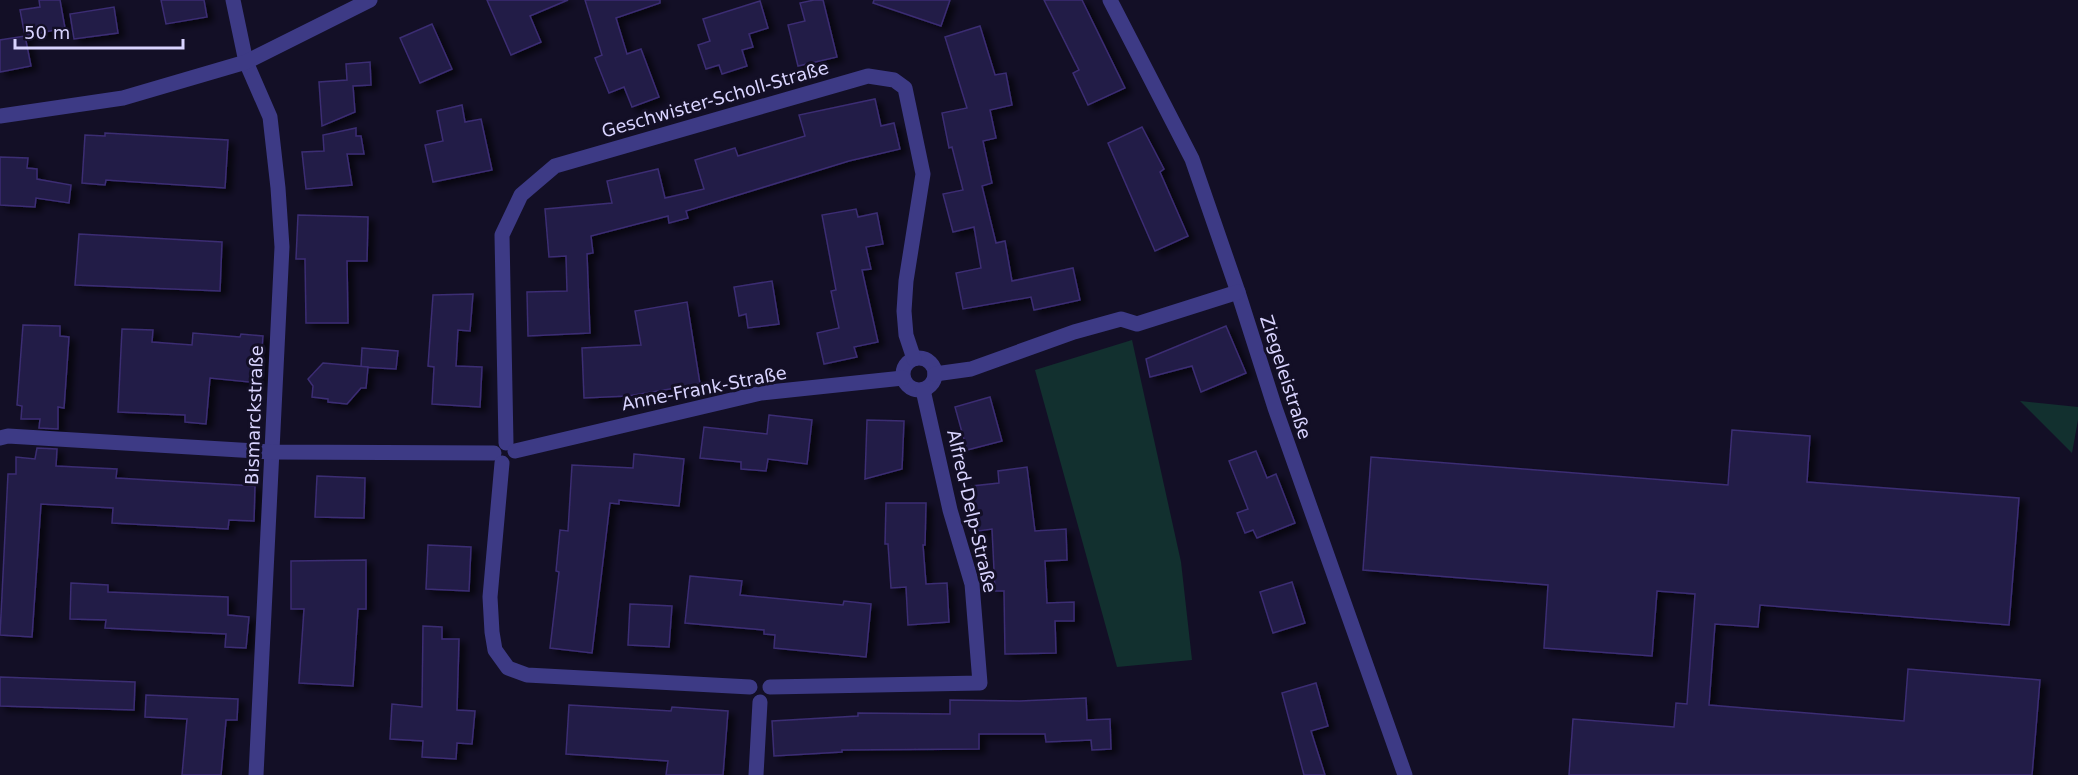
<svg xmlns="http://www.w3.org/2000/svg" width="2078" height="775" font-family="'DejaVu Sans',sans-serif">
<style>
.green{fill:#12302f}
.building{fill:#241b47;stroke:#3b2d73;stroke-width:1.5;filter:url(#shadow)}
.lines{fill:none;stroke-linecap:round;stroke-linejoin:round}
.minor{stroke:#3d3a85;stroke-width:15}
.labels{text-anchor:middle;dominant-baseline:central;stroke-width:6;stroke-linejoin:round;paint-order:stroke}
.street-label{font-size:18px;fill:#d9d4ff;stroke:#130f26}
</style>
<defs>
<filter id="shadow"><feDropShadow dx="6" dy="4" stdDeviation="3" flood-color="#0009"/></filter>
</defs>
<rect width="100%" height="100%" fill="#130f26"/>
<!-- green -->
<g class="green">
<polygon points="1132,340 1181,562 1192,660 1117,667 1035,370"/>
<polygon points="2020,401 2078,407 2078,420 2072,453"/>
</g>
<!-- building -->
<g class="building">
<polygon points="39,0 60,0 65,28 25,36 20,10 40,7"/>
<polygon points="161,0 204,0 207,17 166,24"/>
<polygon points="487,0 568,0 530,16 541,42 511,55"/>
<polygon points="585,0 660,0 660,3 616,18 627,54 641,49 659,97 632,107 624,87 609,93 595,58 602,55"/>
<polygon points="814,0 823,0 837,57 798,66 788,25 805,21 800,3"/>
<polygon points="874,0 950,0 941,26 873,3"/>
<polygon points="1044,0 1082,0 1125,88 1088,105 1073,73 1079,70"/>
<polygon points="760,1 768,28 749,34 753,47 742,50 747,66 722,74 719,65 706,69 698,45 710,41 703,19"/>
<polygon points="114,7 118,33 74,39 70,14"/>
<polygon points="432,24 452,69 420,83 400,38"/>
<polygon points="980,26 995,75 1006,73 1012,105 990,110 996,138 983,141 992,183 982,186 996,243 1005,241 1012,281 1073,268 1080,300 1034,310 1031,297 963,309 956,273 981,268 974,227 953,232 943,194 963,190 952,147 949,148 942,113 967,108 945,37"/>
<polygon points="25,36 31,66 0,72 0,40"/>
<polygon points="370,62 371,85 353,86 355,112 322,126 319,82 347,80 346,64"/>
<polygon points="875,99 881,126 894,123 900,149 849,161 686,211 688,218 669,223 668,216 591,236 593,253 587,254 590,333 528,336 527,292 567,291 566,256 549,257 545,209 612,203 607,181 658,169 665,198 704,189 695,160 735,148 738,156 805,136 799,115"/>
<polygon points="462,105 465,122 481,119 492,170 433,182 425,145 443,141 437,111"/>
<polygon points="1142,127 1164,169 1160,172 1188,236 1155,251 1108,143"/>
<polygon points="356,128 356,136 361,136 364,154 347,154 352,185 306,189 302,152 324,151 323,135"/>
<polygon points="105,133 228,140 225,188 106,180 105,185 82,183 85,135 105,136"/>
<polygon points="0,157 28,158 27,168 37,169 37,179 71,185 69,203 36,198 35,207 0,205"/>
<polygon points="856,209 858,217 877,213 883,244 866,247 871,269 862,270 878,342 854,347 857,357 824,364 817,333 839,328 831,291 836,290 822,215"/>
<polygon points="298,215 368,217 367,261 347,261 348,323 306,323 305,259 296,259"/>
<polygon points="79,234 222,242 220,291 75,285"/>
<polygon points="772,281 779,324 748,328 746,314 739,316 734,287"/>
<polygon points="473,294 470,331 458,330 456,366 482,367 480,407 432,404 434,367 428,366 433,295"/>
<polygon points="687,302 700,384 628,396 584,398 582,348 641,345 635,311"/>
<polygon points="23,325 60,326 60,336 69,337 64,408 58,407 58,429 39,428 40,419 21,419 22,406 17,405"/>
<polygon points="1226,326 1246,373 1201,392 1192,366 1150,377 1146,359"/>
<polygon points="122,329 153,330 152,342 192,345 193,333 240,337 241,334 263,336 259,383 210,378 206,424 185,422 185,415 118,412"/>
<polygon points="362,348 398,351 396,369 361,367"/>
<polygon points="323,363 368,367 366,388 361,388 347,404 328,402 328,399 312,397 313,386 308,379"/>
<polygon points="990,397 1002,441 967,450 955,407"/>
<polygon points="769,415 812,420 807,464 768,459 766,471 741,469 741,462 700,458 704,427 767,434"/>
<polygon points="867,420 904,421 902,469 865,479"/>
<polygon points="1732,430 1810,436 1807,482 2019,498 2009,625 1760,605 1758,627 1715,624 1709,705 1904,721 1908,669 2040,680 2032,775 1569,775 1573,719 1674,727 1676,703 1687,704 1695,594 1657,591 1652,656 1544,648 1548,585 1363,570 1371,457 1728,485"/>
<polygon points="37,448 57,449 56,466 117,469 116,478 255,486 254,521 229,520 228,529 112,523 113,508 41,504 32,637 0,635 8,474 16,474 16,457 35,459"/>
<polygon points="1256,451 1267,478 1276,474 1295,523 1257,538 1253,530 1245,533 1237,513 1248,509 1229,461"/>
<polygon points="634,454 684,459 679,506 619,500 619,504 610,503 592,653 550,648 559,572 556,571 560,530 568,531 572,465 633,468"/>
<polygon points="1027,467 1035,531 1066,529 1067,560 1045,561 1047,603 1074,602 1074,621 1055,621 1056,653 1005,654 1004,591 995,591 992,529 978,531 972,486 999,483 998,471"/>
<polygon points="317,476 365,478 364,518 315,517"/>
<polygon points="886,503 926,503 925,545 923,545 926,584 947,583 949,622 908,625 906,587 891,588 888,544 885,544"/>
<polygon points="428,545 471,547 469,591 426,589"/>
<polygon points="366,560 366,609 358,609 353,686 299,683 304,609 291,609 291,561"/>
<polygon points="690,576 742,581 740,595 843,605 844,601 871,604 866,657 774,648 775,635 764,634 764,630 685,623"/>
<polygon points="1292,582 1305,623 1273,633 1260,592"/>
<polygon points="71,583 108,585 108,592 228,597 228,615 249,617 246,648 225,647 226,634 105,628 106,620 70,619"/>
<polygon points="630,604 672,606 669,647 628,645"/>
<polygon points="423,626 442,627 442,639 459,639 457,710 475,711 472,744 457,743 456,759 422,757 423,741 390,739 392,704 422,707"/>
<polygon points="0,677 135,682 134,710 0,706"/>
<polygon points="1316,683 1328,726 1311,731 1325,775 1304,775 1282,693"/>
<polygon points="146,695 238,699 237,720 226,720 221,775 182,775 187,719 145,717"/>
<polygon points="1086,698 1087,720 1110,719 1111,749 1092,750 1091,740 1046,742 1045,734 979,734 979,749 842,750 842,752 774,756 772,721 858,716 858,713 950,714 950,700 1020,701"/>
<polygon points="569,705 671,711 672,707 728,711 723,775 666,775 668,761 566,754"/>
</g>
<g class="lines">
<!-- minor -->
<g class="minor">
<polyline points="233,0 246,62 270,117 278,188 282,247 256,775"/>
<polyline points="1110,0 1192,159 1238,292 1275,408 1405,775"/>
<polyline points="0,116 123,98 246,62 370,0"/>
<circle cx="919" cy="374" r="16"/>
<polyline points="935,374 971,369 1074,332 1121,319 1137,324 1238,292"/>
<polyline points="0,438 8,436 272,452 494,453"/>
<polyline points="506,443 502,235 521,195 555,166 868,76 894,80 905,88 923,174 906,281 904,311 906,335 914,359"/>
<polyline points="515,451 761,393 903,378"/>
<polyline points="502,463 490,597 492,632 495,650 508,668 527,675 750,687"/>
<polyline points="770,687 980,683 972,584 950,510 923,390"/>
<polyline points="756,775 760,702"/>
</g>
</g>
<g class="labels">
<!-- street labels -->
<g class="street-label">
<text transform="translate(715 99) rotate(-16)">Geschwister-Scholl-Straße</text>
<text transform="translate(1286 377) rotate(72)">Ziegeleistraße</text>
<text transform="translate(704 388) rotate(-11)">Anne-Frank-Straße</text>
<text transform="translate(254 415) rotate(-88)">Bismarckstraße</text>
<text transform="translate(972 511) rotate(77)">Alfred-Delp-Straße</text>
</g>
</g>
<!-- scale -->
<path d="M15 39v9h168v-9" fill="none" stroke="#d9d4ff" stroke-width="3"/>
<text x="24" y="39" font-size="18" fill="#d9d4ff" stroke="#130f26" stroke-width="4.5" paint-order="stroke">50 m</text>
</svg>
